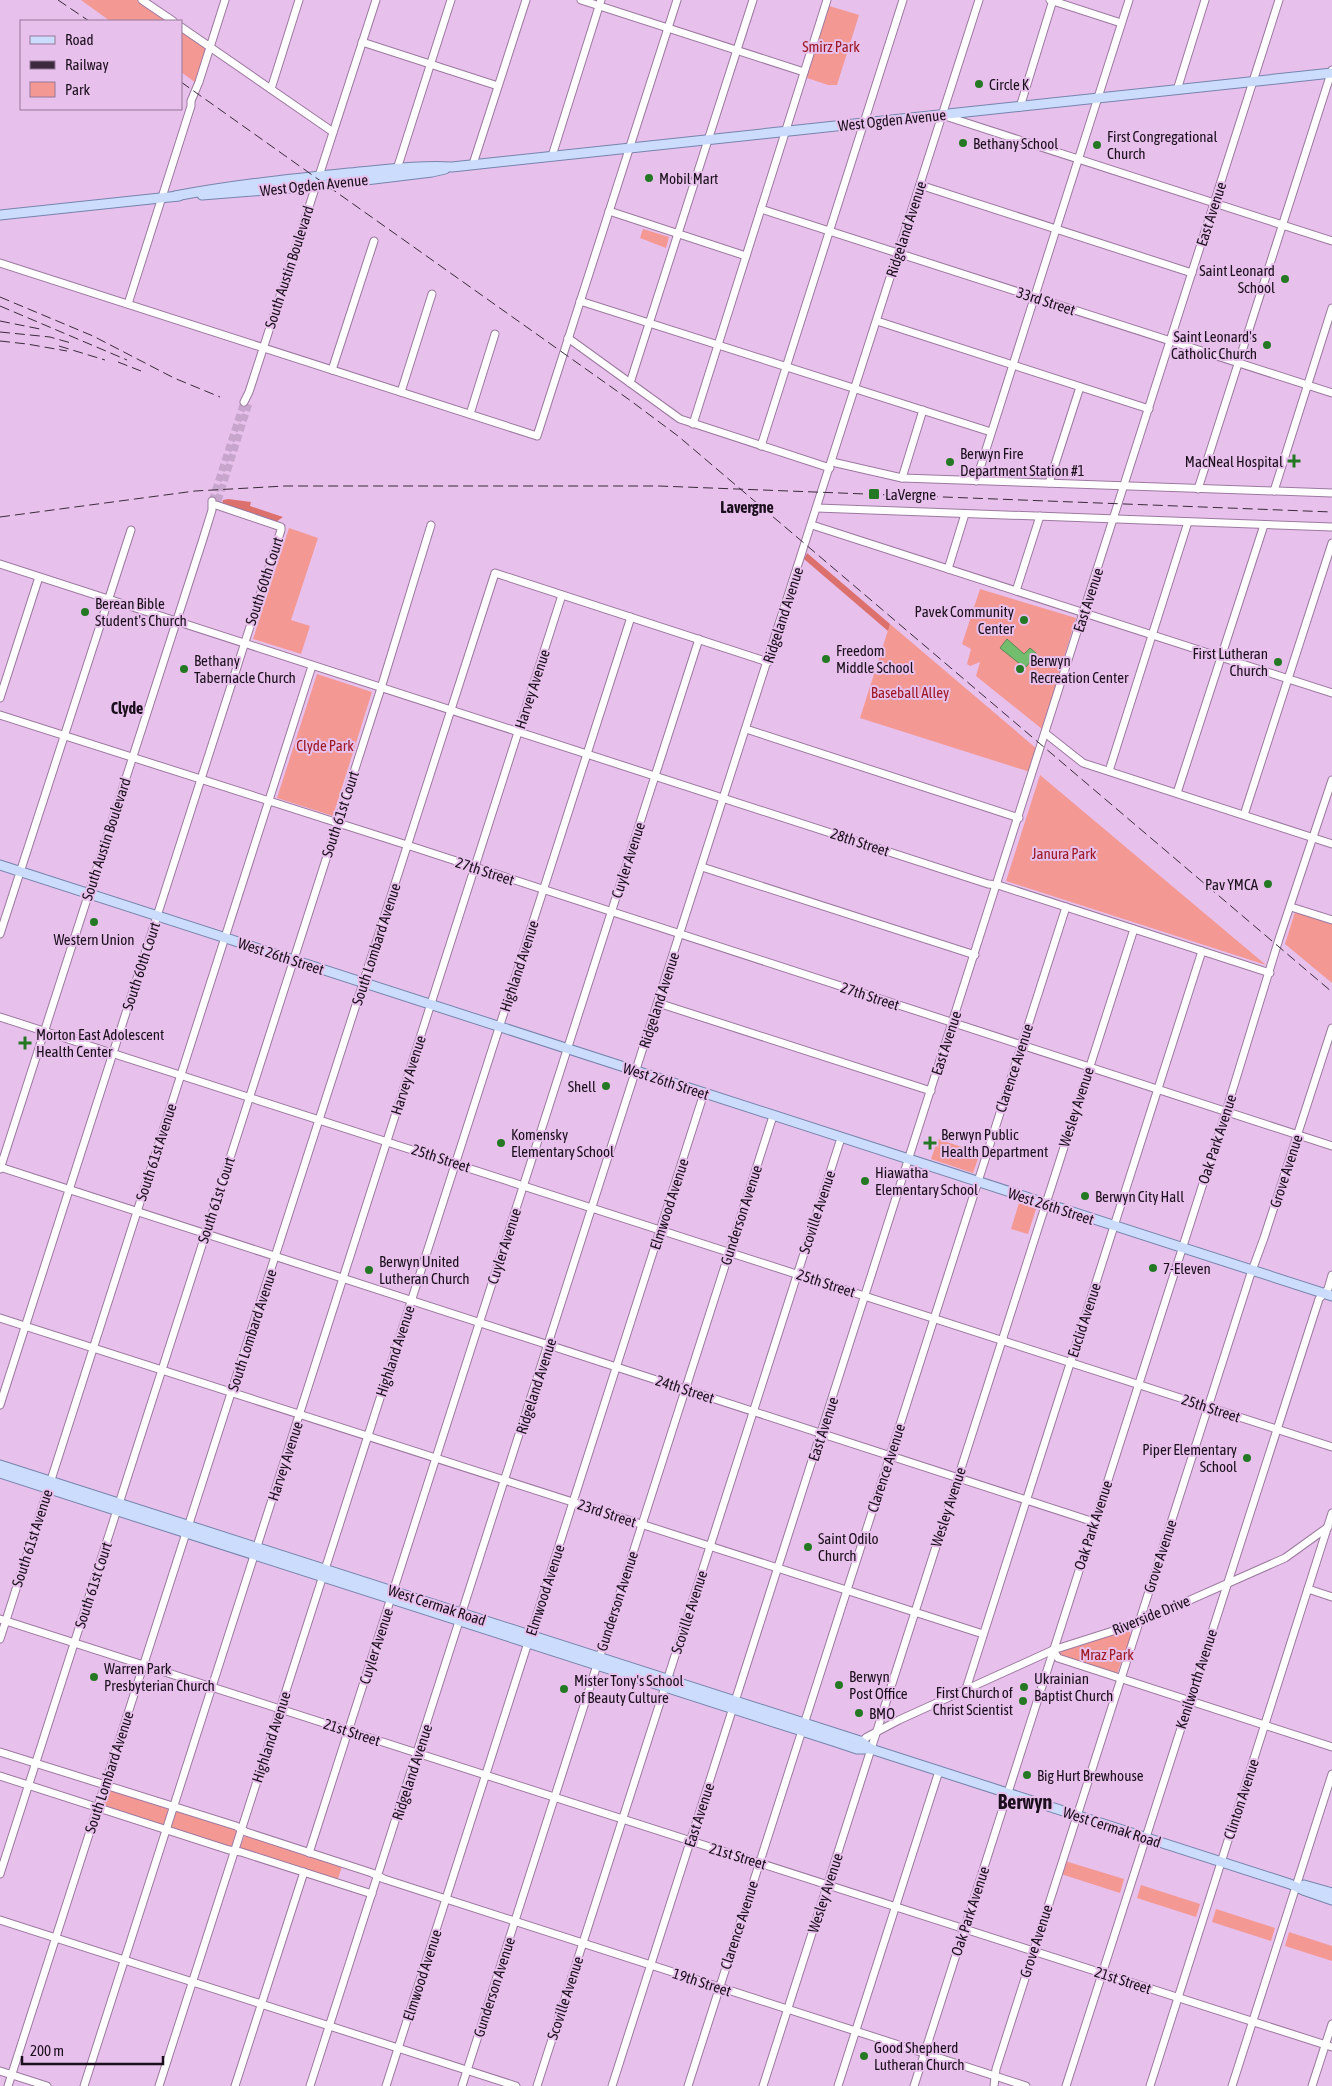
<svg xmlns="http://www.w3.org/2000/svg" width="1332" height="2086" font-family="'Asap Condensed',sans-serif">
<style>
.green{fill:#f49894}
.forest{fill:#db706d}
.water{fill:#72be6e;stroke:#588956}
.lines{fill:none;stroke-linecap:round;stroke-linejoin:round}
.minor-tunnel{stroke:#c8a5cc;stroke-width:7;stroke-dasharray:7 3.5;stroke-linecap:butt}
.minor-casing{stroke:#9c79a0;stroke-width:9}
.major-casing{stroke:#7784ad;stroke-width:11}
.minor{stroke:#fff;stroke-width:7}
.major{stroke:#cbdcfc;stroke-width:9}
.rail{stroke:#3b2a3d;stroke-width:1;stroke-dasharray:10 5;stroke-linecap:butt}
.poi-dot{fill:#247824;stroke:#e7c0eb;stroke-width:2}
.labels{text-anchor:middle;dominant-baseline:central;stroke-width:4;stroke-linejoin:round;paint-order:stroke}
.park-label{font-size:15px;fill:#9c1925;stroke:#e7c0eb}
.poi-label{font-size:15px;fill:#1b0e1d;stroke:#e7c0eb;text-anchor:start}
.street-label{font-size:15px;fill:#1b0e1d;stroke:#e7c0eb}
.neighbourhood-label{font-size:16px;font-weight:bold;fill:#1b0e1d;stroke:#e7c0eb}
.district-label{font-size:20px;font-weight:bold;fill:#1b0e1d;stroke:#e7c0eb}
</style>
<rect width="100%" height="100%" fill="#e7c0eb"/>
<!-- green -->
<g class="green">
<polygon points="81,0 141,0 170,21 110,21"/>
<polygon points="826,5 859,15 837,85 828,85 804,77"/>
<polygon points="181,29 207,48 196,83 181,72"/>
<polygon points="643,229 669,237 666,248 640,238"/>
<polygon points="289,528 318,538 291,620 310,626 301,654 253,639"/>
<polygon points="980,589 1076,618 1042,729 976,676 980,662 970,666 967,664 971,649 962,644"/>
<polygon points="890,624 1037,749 1030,772 860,718"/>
<polygon points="317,674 372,692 333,816 277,798"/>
<polygon points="1040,775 1266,965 1006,881"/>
<polygon points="1295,912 1332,924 1332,983 1285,944"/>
<polygon points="938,1139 980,1153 973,1173 931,1159"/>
<polygon points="1019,1203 1036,1209 1028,1234 1011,1229"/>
<polygon points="1126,1631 1130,1632 1131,1636 1117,1674 1061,1657 1058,1654 1072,1646"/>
<polygon points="109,1789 167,1807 168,1810 164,1825 103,1807 102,1805 107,1790"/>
<polygon points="177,1811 237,1830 233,1847 230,1848 170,1828 175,1812"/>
<polygon points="245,1835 342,1867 337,1881 242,1850 240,1847"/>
<polygon points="1065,1861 1124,1879 1120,1893 1061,1874"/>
<polygon points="1141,1885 1200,1904 1196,1917 1137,1898"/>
<polygon points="1216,1909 1275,1928 1271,1941 1212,1922"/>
<polygon points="1289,1932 1332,1946 1332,1961 1285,1946"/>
</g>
<!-- forest -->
<g class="forest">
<polygon points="228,499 251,502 250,506 283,517 276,522 222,504 223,500"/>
<polygon points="807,553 890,624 888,631 804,559"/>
</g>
<!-- water -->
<polygon class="water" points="1007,639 1024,654 1030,648 1037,654 1025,668 1000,648"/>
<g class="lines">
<!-- minor-tunnel -->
<g class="minor-tunnel">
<polyline points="212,501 244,402"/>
<polyline points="218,501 249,403"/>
</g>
<defs>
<g id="minor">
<polyline points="142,0 173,21"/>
<polyline points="581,0 804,72"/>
<polyline points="1050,0 1121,23"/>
<polyline points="181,27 333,132"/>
<polyline points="362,42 498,86"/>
<polyline points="271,89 299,0"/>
<polyline points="1177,90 1205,0"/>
<polyline points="1020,107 1053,0"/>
<polyline points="942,115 1332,241"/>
<polyline points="552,156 601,0"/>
<polyline points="473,164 526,0"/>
<polyline points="397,169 451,0"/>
<polyline points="920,185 1192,273"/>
<polyline points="761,209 1332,393"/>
<polyline points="609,211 746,256"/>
<polyline points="0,263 537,436 677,0"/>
<polyline points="580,301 991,432"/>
<polyline points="128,304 191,106 191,101 199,82 225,0"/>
<polyline points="877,321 1149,409"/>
<polyline points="568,338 680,419 830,468"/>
<polyline points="332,370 374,241"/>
<polyline points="630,383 753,0"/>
<polyline points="401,392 432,294"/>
<polyline points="244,402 249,392 376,0"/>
<polyline points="470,414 495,334"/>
<polyline points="693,424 827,0"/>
<polyline points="761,446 903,0"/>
<polyline points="832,462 902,478 1332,493"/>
<polyline points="902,478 923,410"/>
<polyline points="976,481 1129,0"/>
<polyline points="1049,483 1080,387"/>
<polyline points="1198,489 1332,70"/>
<polyline points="1274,491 1332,308"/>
<polyline points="817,508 1332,527"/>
<polyline points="812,525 1332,693"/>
<polyline points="0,564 988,884 998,885 1270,973"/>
<polyline points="948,569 965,514"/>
<polyline points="1016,591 1040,516"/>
<polyline points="0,698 39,577"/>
<polyline points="0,715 407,845 1332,1146"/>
<polyline points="746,729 1019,818"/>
<polyline points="1045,733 1083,763 1332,844"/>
<polyline points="1109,771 1188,522"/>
<polyline points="1177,793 1264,525"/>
<polyline points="1244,815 1332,543"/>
<polyline points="702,867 975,955"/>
<polyline points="1291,907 1332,920"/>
<polyline points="0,934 131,530"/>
<polyline points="658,1003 931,1091"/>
<polyline points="0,1017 1332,1447"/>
<polyline points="0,1167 1094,1522"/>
<polyline points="0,1169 203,539 212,510 212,501"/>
<polyline points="0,1318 983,1634"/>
<polyline points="0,1405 281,530 281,527 216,505"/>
<polyline points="1308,1589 1332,1597"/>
<polyline points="0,1619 1332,2047"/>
<polyline points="0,1639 312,666"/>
<polyline points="1053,1650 1058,1658 1332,1747"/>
<polyline points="966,1689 1202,951"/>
<polyline points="859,1744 867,1737 899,1720 1053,1650 1138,1623 1285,1558 1328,1527"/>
<polyline points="0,1752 236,1826 246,1832 372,1873 384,1879 1026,2086"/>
<polyline points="0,1776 229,1850 241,1852 372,1894"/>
<polyline points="309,1853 699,639"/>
<polyline points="0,1874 381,688 431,525"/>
<polyline points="0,1920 516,2086"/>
<polyline points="0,2071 47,2086"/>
<polyline points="8,2086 495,573 768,662"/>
<polyline points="84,2086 562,595"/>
<polyline points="159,2086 631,617"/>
<polyline points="235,2086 304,1872"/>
<polyline points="310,2086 979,0"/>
<polyline points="386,2086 704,1093"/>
<polyline points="462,2086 773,1116"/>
<polyline points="537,2086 841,1138"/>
<polyline points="612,2086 1279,0"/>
<polyline points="688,2086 1066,907"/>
<polyline points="763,2086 1134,929"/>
<polyline points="838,2086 939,1771"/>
<polyline points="914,2086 1224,1118 1279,939 1332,780"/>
<polyline points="994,2086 996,2069 1250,1276 1264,1238 1332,1028"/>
<polyline points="1066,2086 1319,1299 1328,1289 1332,1275"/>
<polyline points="1150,2086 1332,1513"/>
<polyline points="1232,2086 1332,1774"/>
<polyline points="1312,2086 1332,2024"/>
</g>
<g id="major">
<polyline points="202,195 316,186 432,172 445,169"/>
<path d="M175,196C233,185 291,179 349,173C384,170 418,165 452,167L1332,73"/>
<polyline points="0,215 179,196"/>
<polyline points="0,865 1332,1296"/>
<polyline points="0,1465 860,1741 871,1749 1290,1884 1303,1890 1332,1900"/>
<polyline points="0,1473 833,1741 857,1749 871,1749"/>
<polyline points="1304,1885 1332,1893"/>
</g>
</defs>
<!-- minor casing -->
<use href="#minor" class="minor-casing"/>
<!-- major casing -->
<use href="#major" class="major-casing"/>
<!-- minor -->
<use href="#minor" class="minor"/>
<!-- major -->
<use href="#major" class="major"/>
<!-- rail -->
<g class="rail">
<polyline points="58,0 89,21"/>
<polyline points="181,82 631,401 678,436 1332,992"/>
<polyline points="0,297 93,336 174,378 220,397"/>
<polyline points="0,306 127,360"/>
<polyline points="0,321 40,329"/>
<polyline points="0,332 50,337 71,343"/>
<polyline points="0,341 27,344 67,351"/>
<polyline points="59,346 105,360"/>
<polyline points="118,362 141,371"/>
<polyline points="0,517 195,491 285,486 659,486 1332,512"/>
</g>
</g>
<!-- markers -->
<g class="poi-dot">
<circle cx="979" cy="84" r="5"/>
<circle cx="963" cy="143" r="5"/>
<circle cx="1097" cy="145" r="5"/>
<circle cx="649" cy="178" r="5"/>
<circle cx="1285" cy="279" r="5"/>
<circle cx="1267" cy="345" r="5"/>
<path d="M1291.5 453.5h5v5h5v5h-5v5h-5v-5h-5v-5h5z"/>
<circle cx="950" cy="462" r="5"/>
<rect x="868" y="488" width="12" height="12" rx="2.5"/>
<circle cx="85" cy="612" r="5"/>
<circle cx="1024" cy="620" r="5"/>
<circle cx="826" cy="659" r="5"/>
<circle cx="1278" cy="662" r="5"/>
<circle cx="184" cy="669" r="5"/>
<circle cx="1020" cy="669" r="5"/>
<circle cx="1268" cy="884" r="5"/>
<circle cx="94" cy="922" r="5"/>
<path d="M22.5 1035.5h5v5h5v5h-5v5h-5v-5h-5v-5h5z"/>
<circle cx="606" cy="1086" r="5"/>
<circle cx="501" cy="1143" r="5"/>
<path d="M927.5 1135.5h5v5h5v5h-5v5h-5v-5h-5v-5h5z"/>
<circle cx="865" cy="1181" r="5"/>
<circle cx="1085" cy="1196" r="5"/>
<circle cx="1153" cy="1268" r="5"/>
<circle cx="369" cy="1270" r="5"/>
<circle cx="1247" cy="1458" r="5"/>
<circle cx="808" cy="1547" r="5"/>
<circle cx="94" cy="1677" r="5"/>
<circle cx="839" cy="1685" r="5"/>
<circle cx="1024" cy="1687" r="5"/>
<circle cx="564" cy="1689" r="5"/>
<circle cx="1023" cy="1701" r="5"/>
<circle cx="859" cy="1713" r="5"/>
<circle cx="1027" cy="1775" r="5"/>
<circle cx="864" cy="2056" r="5"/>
</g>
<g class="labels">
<!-- park labels -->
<g class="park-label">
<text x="831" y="46">Smirz Park</text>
<text x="910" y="692">Baseball Alley</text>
<text x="325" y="745">Clyde Park</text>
<text x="1064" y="853">Janura Park</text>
<text x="1107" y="1654">Mraz Park</text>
</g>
<!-- poi labels -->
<g class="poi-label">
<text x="989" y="84">Circle K</text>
<text x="1107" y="136">First Congregational<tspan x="1107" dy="17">Church</tspan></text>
<text x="973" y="143">Bethany School</text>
<text x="659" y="178">Mobil Mart</text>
<text x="1275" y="270" text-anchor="end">Saint Leonard<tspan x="1275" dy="17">School</tspan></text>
<text x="1257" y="336" text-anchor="end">Saint Leonard's<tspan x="1257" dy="17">Catholic Church</tspan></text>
<text x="960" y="453">Berwyn Fire<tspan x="960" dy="17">Department Station #1</tspan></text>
<text x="1283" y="461" text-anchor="end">MacNeal Hospital</text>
<text x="885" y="494">LaVergne</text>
<text x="95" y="603">Berean Bible<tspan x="95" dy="17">Student's Church</tspan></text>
<text x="1014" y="611" text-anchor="end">Pavek Community<tspan x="1014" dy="17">Center</tspan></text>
<text x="836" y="650">Freedom<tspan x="836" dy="17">Middle School</tspan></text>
<text x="1268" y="653" text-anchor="end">First Lutheran<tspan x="1268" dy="17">Church</tspan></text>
<text x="194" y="660">Bethany<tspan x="194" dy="17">Tabernacle Church</tspan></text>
<text x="1030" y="660">Berwyn<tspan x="1030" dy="17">Recreation Center</tspan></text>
<text x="1258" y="884" text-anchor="end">Pav YMCA</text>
<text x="94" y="939" text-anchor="middle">Western Union</text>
<text x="36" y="1034">Morton East Adolescent<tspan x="36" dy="17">Health Center</tspan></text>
<text x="596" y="1086" text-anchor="end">Shell</text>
<text x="511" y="1134">Komensky<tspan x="511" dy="17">Elementary School</tspan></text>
<text x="941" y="1134">Berwyn Public<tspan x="941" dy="17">Health Department</tspan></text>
<text x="875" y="1172">Hiawatha<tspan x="875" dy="17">Elementary School</tspan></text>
<text x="1095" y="1196">Berwyn City Hall</text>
<text x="379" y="1261">Berwyn United<tspan x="379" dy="17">Lutheran Church</tspan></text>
<text x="1163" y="1268">7-Eleven</text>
<text x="1237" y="1449" text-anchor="end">Piper Elementary<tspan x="1237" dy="17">School</tspan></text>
<text x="818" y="1538">Saint Odilo<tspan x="818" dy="17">Church</tspan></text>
<text x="104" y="1668">Warren Park<tspan x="104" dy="17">Presbyterian Church</tspan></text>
<text x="849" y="1676">Berwyn<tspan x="849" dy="17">Post Office</tspan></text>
<text x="1034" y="1678">Ukrainian<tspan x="1034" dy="17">Baptist Church</tspan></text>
<text x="574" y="1680">Mister Tony's School<tspan x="574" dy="17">of Beauty Culture</tspan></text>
<text x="1013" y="1692" text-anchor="end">First Church of<tspan x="1013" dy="17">Christ Scientist</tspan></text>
<text x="869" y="1713">BMO</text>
<text x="1037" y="1775">Big Hurt Brewhouse</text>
<text x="874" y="2047">Good Shepherd<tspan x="874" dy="17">Lutheran Church</tspan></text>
</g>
<!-- street labels -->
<g class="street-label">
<text transform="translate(892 120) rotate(-6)">West Ogden Avenue</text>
<text transform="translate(314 185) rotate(-6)">West Ogden Avenue</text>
<text transform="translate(1211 214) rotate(-72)">East Avenue</text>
<text transform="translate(906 229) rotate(-72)">Ridgeland Avenue</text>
<text transform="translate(289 267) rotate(-72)">South Austin Boulevard</text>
<text transform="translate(1046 301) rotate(18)">33rd Street</text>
<text transform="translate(264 581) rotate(-72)">South 60th Court</text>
<text transform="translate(1088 600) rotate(-72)">East Avenue</text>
<text transform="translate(783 615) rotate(-72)">Ridgeland Avenue</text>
<text transform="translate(532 689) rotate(-72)">Harvey Avenue</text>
<text transform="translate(340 814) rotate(-72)">South 61st Court</text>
<text transform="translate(106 839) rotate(-72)">South Austin Boulevard</text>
<text transform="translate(860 842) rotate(18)">28th Street</text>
<text transform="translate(628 860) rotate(-72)">Cuyler Avenue</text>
<text transform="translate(485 871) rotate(18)">27th Street</text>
<text transform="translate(376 944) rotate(-72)">South Lombard Avenue</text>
<text transform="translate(281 956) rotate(18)">West 26th Street</text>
<text transform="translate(141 966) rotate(-72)">South 60th Court</text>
<text transform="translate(519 966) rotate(-72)">Highland Avenue</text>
<text transform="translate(870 996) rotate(18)">27th Street</text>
<text transform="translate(659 1000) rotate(-72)">Ridgeland Avenue</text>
<text transform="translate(946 1043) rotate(-72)">East Avenue</text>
<text transform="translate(1014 1068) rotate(-72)">Clarence Avenue</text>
<text transform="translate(408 1075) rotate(-72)">Harvey Avenue</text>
<text transform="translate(666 1081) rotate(18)">West 26th Street</text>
<text transform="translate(1076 1107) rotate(-72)">Wesley Avenue</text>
<text transform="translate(1217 1139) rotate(-72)">Oak Park Avenue</text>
<text transform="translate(156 1152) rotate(-72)">South 61st Avenue</text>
<text transform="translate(441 1158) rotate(18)">25th Street</text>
<text transform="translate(1286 1171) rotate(-72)">Grove Avenue</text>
<text transform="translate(216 1200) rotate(-72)">South 61st Court</text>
<text transform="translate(669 1204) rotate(-72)">Elmwood Avenue</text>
<text transform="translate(1051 1206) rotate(18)">West 26th Street</text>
<text transform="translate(817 1212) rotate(-72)">Scoville Avenue</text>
<text transform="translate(741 1215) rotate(-72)">Gunderson Avenue</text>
<text transform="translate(504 1246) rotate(-72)">Cuyler Avenue</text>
<text transform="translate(826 1283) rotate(18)">25th Street</text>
<text transform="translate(1084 1320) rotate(-72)">Euclid Avenue</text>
<text transform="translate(252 1330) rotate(-72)">South Lombard Avenue</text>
<text transform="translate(395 1351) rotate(-72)">Highland Avenue</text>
<text transform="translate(536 1386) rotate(-72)">Ridgeland Avenue</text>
<text transform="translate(685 1389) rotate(18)">24th Street</text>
<text transform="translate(1211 1408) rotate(18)">25th Street</text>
<text transform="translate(823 1429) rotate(-72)">East Avenue</text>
<text transform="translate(285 1461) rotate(-72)">Harvey Avenue</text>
<text transform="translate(886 1468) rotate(-72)">Clarence Avenue</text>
<text transform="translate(948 1507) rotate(-72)">Wesley Avenue</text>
<text transform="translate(607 1513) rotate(18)">23rd Street</text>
<text transform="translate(1093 1525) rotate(-72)">Oak Park Avenue</text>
<text transform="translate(32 1538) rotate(-72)">South 61st Avenue</text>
<text transform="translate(1160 1556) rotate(-72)">Grove Avenue</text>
<text transform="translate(93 1585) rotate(-72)">South 61st Court</text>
<text transform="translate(545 1590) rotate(-72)">Elmwood Avenue</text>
<text transform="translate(617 1601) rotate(-72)">Gunderson Avenue</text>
<text transform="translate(437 1605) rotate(18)">West Cermak Road</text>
<text transform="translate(689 1612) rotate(-72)">Scoville Avenue</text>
<text transform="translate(1151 1615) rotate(-22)">Riverside Drive</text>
<text transform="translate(376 1646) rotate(-72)">Cuyler Avenue</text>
<text transform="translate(1196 1679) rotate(-72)">Kenilworth Avenue</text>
<text transform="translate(352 1732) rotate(18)">21st Street</text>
<text transform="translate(271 1737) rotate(-72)">Highland Avenue</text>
<text transform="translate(109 1772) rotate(-72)">South Lombard Avenue</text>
<text transform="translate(412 1772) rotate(-72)">Ridgeland Avenue</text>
<text transform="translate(1241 1799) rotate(-72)">Clinton Avenue</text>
<text transform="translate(699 1815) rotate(-72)">East Avenue</text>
<text transform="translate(1112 1827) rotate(18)">West Cermak Road</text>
<text transform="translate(738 1856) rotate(17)">21st Street</text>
<text transform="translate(825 1893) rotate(-72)">Wesley Avenue</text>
<text transform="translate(970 1911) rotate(-72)">Oak Park Avenue</text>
<text transform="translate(739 1925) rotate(-72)">Clarence Avenue</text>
<text transform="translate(1036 1941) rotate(-72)">Grove Avenue</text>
<text transform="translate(422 1975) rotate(-72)">Elmwood Avenue</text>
<text transform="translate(1123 1980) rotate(18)">21st Street</text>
<text transform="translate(702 1982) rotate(18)">19th Street</text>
<text transform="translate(494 1987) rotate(-72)">Gunderson Avenue</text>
<text transform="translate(565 1998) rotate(-72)">Scoville Avenue</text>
</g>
<!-- neighbourhood labels -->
<g class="neighbourhood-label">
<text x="747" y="507">Lavergne</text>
<text x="127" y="708">Clyde</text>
</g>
<!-- district labels -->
<g class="district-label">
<text x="1025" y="1801">Berwyn</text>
</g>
</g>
<!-- legend -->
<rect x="20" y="20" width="162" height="90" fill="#e7c0eb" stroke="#957999"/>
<rect x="30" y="36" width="25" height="8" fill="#cbdcfc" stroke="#957999"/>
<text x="65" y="45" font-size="15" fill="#1b0e1d">Road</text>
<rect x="30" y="61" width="25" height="8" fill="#3b2a3d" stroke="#957999"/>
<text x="65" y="70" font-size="15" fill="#1b0e1d">Railway</text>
<rect x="30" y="82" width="25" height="15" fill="#f49894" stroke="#957999"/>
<text x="65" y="95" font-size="15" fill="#1b0e1d">Park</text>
<!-- scale -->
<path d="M22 2056v8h141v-8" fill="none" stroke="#1b0e1d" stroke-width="2.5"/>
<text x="30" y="2056" font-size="15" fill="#1b0e1d" stroke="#e7c0eb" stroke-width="4" paint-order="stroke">200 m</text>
</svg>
